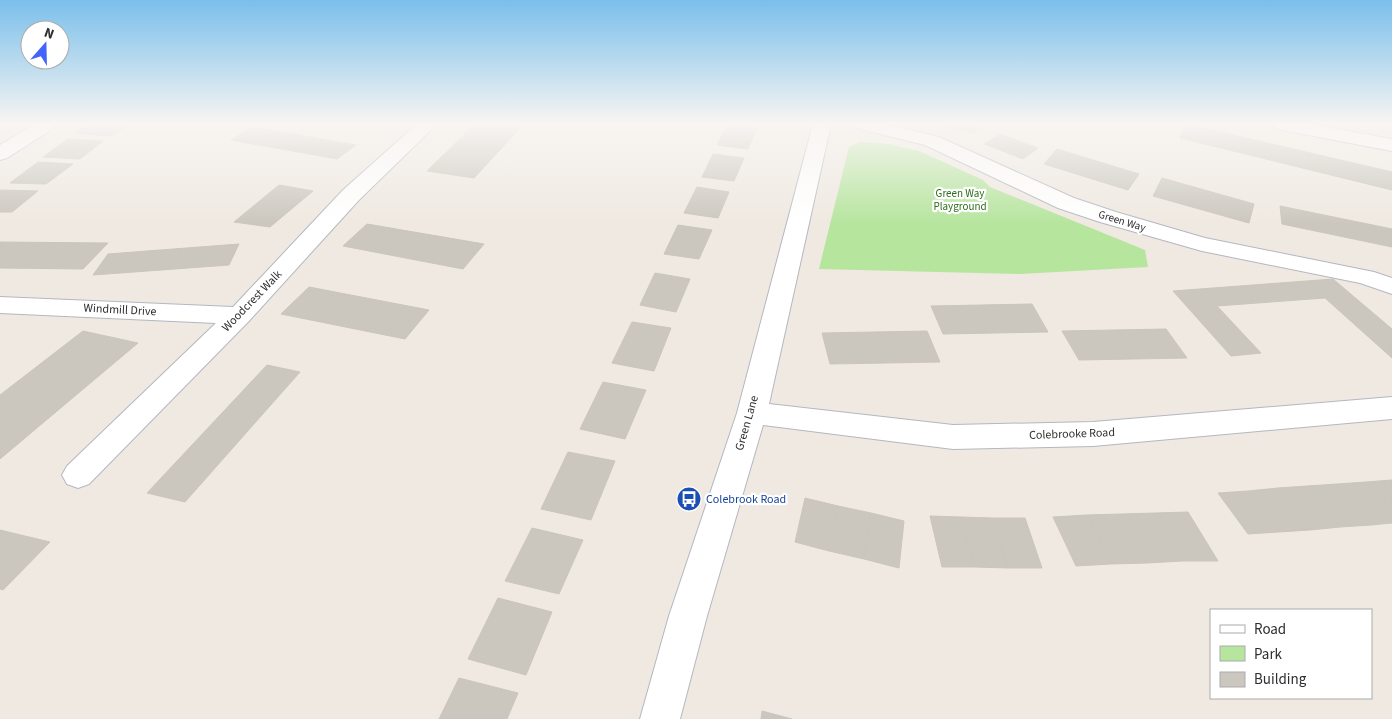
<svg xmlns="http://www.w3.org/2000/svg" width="1392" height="719" font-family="'Source Sans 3',sans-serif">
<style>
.green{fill:#b6e59e}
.building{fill:#cbc7bf;stroke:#cbc5ba}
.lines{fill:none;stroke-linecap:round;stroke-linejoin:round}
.minor-casing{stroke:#b4b7c1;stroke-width:2}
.minor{fill:#fff;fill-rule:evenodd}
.labels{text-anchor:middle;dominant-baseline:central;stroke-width:4.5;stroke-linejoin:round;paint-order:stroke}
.far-park-label{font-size:11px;fill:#2c6e1b;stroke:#fff}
.far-street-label{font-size:11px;fill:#2e2e2e;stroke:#fff}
.street-label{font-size:12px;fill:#2e2e2e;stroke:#fff}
.transit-label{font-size:12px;fill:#164399;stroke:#fff;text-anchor:start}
</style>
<rect width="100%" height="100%" fill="#efe9e1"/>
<!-- green -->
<polygon class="green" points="860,142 888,144 919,151 983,180 990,187 1145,250 1148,267 1020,274 819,269 849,147"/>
<!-- building -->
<g class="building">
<polygon points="90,124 129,124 111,136 75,133"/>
<polygon points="475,124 524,124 474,178 427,171"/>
<polygon points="728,124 757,128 748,149 717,145"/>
<polygon points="936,124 980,124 975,133"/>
<polygon points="1186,124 1392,172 1392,190 1180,138"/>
<polygon points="252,127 356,145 337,159 231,140"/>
<polygon points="1000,134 1038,148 1023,159 984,144"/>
<polygon points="68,139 103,141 80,159 43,157"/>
<polygon points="1057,149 1139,174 1128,190 1044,164"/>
<polygon points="713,154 744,158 734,181 702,177"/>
<polygon points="38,162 73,164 46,184 10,183"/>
<polygon points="1162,178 1254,204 1249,223 1153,196"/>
<polygon points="279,185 313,191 270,227 234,222"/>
<polygon points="697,187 729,192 718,218 684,213"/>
<polygon points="0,190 38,191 12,212 0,212"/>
<polygon points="1280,206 1392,229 1392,247 1282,224"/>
<polygon points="367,224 484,244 463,269 343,246"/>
<polygon points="678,225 712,230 699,259 664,254"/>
<polygon points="0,242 108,243 83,269 0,268"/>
<polygon points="239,244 229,265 93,275 108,254"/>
<polygon points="655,273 690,279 676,312 640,305"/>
<polygon points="1333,279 1392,329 1392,358 1325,298 1217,306 1261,353 1231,356 1173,291"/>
<polygon points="309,287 429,310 405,339 281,314"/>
<polygon points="1032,304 1048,332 943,334 931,306"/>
<polygon points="632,322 671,328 654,371 612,363"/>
<polygon points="1166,329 1187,358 1079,360 1062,331"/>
<polygon points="83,331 138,343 0,459 0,395"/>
<polygon points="927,331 940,362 830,364 822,333"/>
<polygon points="267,365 300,372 185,502 147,493"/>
<polygon points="603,382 646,390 625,439 580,429"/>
<polygon points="568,452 615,461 591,520 541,509"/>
<polygon points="1392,480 1392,512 1366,482"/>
<polygon points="1366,482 1392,512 1392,523 1371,525 1337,484"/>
<polygon points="1337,484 1371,525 1340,527 1307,486"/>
<polygon points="1307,486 1340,527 1310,530 1278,488"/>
<polygon points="1278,488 1310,530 1279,532 1248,491"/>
<polygon points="1248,491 1279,532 1248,534 1218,493"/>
<polygon points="805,498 838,506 829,551 795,542"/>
<polygon points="838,506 871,513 864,559 829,551"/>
<polygon points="1188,512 1218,561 1182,561 1155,513"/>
<polygon points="871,513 904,521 899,568 864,559"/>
<polygon points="1155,513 1182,561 1147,563 1121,514"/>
<polygon points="1121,514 1147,563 1111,564 1087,515"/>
<polygon points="1087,515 1111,564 1076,566 1053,517"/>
<polygon points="930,516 961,517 975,567 942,567"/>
<polygon points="961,517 993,518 1008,568 975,567"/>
<polygon points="993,518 1025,518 1042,568 1008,568"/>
<polygon points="532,528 583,540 559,594 505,581"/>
<polygon points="0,530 50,542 3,590 0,589"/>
<polygon points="498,598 552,612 526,675 468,659"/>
<polygon points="459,678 518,693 507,719 439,719"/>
<polygon points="762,711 792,719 761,719"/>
</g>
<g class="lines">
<defs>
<g id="minor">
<polygon points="35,124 56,124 54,128 7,158 0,160 0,145"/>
<polygon points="417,124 437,124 359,200 248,322 89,484 78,488 67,484 62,475 67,466 216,323 0,313 0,297 233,307 343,190"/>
<polygon points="813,124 831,124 769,404 953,425 1093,422 1392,397 1392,419 1093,446 953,449 763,425 707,616 680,719 640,719 669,616 737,413"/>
<polygon points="854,124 885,124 939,137 1074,198 1116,212 1205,238 1374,272 1392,278 1392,294 1360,283 1202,251 1100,222 1058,208 925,145 856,128"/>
<polygon points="1273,124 1310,124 1392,139 1392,151 1282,130 1275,128"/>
</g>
</defs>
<!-- minor casing -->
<use href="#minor" class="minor-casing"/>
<!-- minor -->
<use href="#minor" class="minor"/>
</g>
<!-- sky -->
<linearGradient id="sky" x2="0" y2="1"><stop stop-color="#7abfeb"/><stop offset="0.55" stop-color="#f8f5f2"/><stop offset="1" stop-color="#f8f5f2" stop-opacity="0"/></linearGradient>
<rect width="1392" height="224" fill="url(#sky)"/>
<!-- icons -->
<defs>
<symbol id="bus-disc" viewBox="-11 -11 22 22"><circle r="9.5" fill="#1a4fb4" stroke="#fff"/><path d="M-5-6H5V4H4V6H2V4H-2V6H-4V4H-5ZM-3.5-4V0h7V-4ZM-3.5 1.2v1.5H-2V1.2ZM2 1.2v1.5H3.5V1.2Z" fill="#fff"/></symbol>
</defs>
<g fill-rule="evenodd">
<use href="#bus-disc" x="675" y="485" width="28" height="28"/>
</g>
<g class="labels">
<!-- far-park labels -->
<g class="far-park-label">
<text x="960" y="193">Green Way<tspan x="960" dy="13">Playground</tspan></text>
</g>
<!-- far-street labels -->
<g class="far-street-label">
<text transform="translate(1122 221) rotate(17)">Green Way</text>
</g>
<!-- street labels -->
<g class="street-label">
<text transform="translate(252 301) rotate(-46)">Woodcrest Walk</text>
<text transform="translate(120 310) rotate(3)">Windmill Drive</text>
<text transform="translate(747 423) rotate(-74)">Green Lane</text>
<text transform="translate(1072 434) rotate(-2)">Colebrooke Road</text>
</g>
<!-- transit labels -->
<g class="transit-label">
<text x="706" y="499">Colebrook Road</text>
</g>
</g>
<!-- legend -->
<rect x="1210" y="609" width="162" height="90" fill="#ffffff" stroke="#ababab"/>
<rect x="1220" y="625" width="25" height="8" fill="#ffffff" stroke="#ababab"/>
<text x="1254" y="634" font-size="15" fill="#2e2e2e">Road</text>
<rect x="1220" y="646" width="25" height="15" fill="#b6e59e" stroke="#ababab"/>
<text x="1254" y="659" font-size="15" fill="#2e2e2e">Park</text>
<rect x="1220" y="672" width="25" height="15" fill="#cbc7bf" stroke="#ababab"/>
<text x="1254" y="684" font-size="15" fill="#2e2e2e">Building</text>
<!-- north arrow -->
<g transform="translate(45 45) rotate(20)"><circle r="24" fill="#ffffff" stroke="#ababab"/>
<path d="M0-4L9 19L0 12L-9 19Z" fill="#4264fb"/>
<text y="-8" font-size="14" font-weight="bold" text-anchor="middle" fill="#2e2e2e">N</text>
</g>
</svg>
